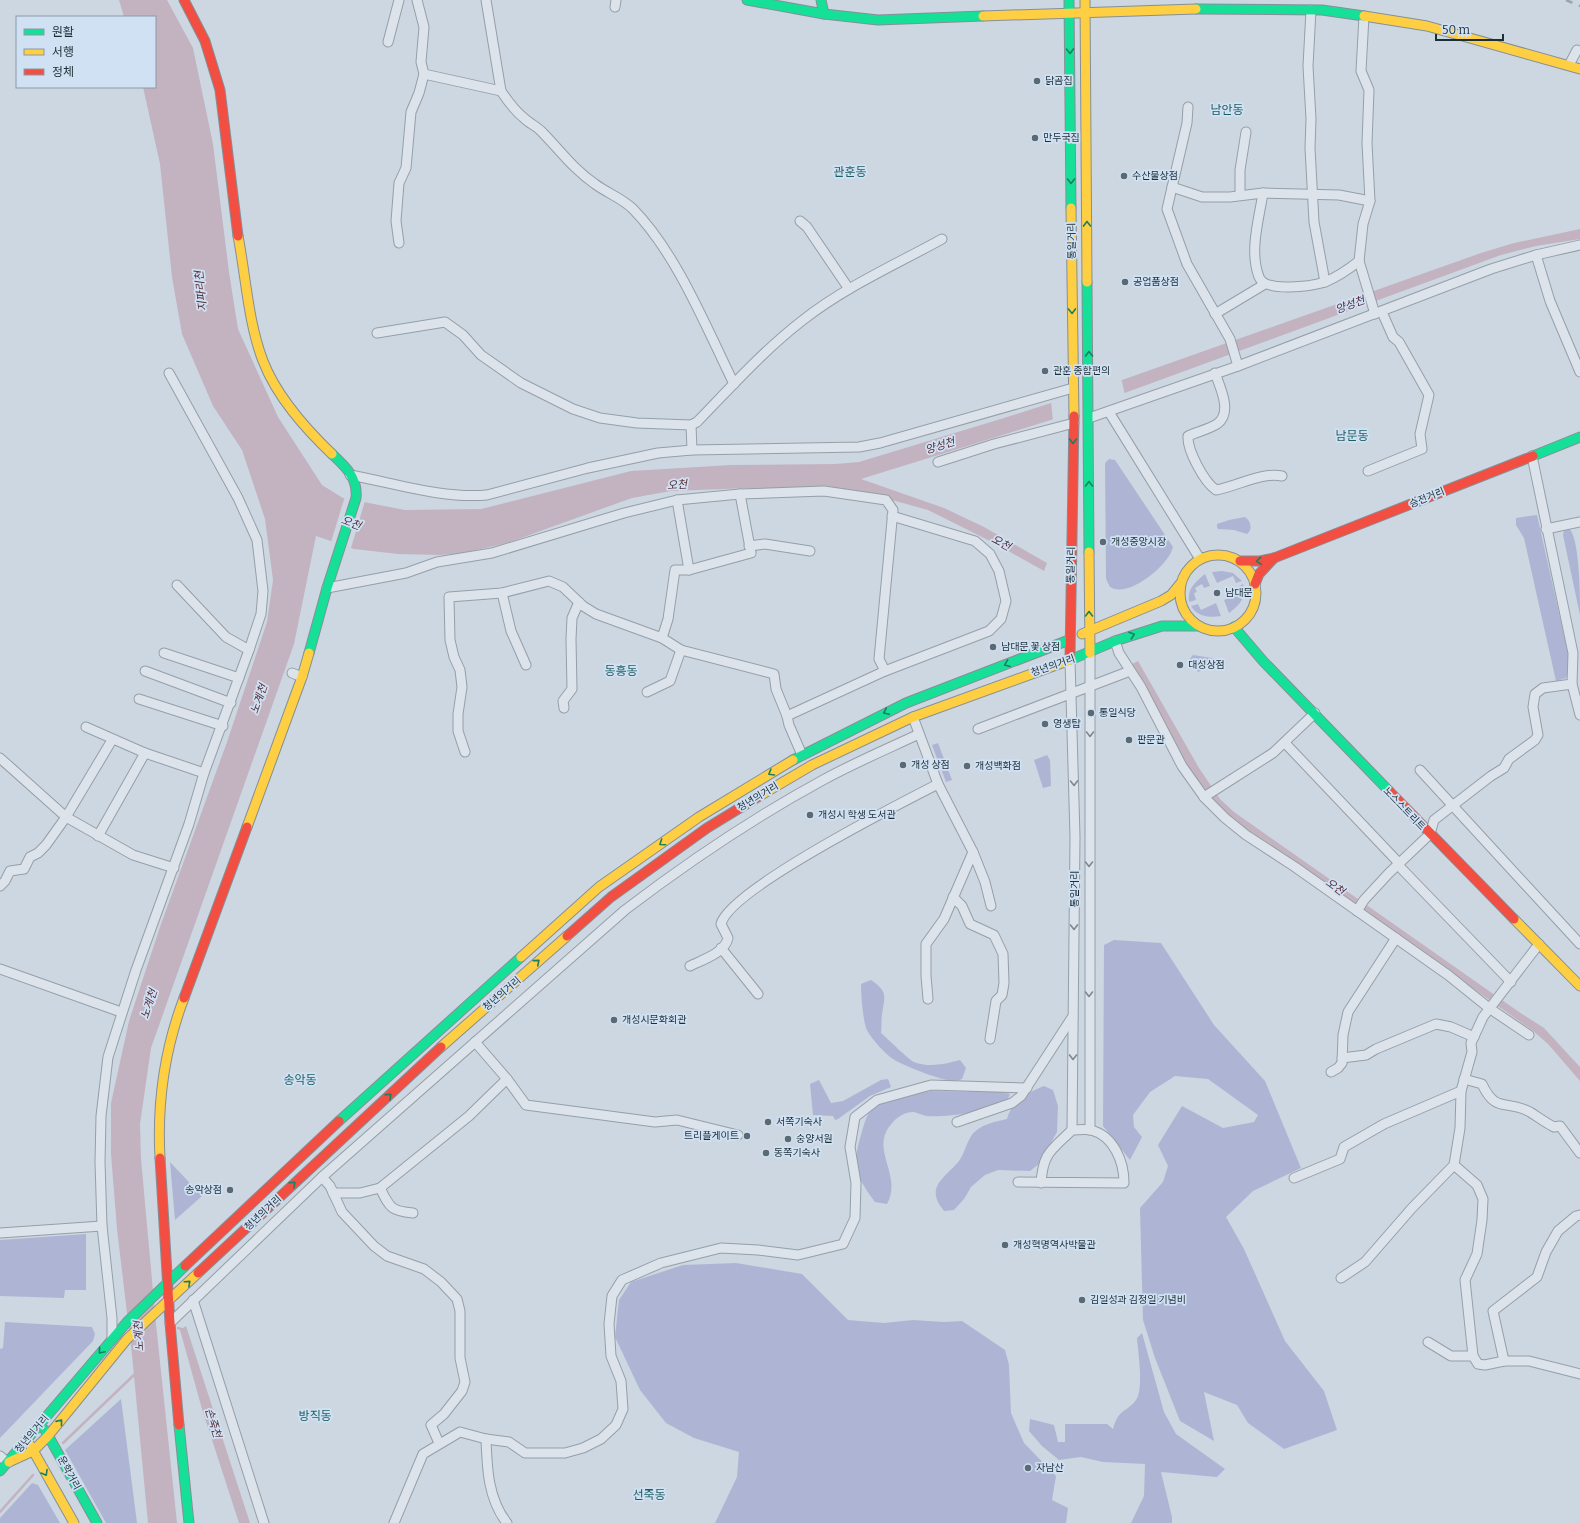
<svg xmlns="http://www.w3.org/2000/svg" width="1580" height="1523" font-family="Bitter,'Noto Sans KR',serif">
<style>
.green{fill:#aeb5d4}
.water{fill:#c3b3c0}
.pier{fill:#ccd7e2}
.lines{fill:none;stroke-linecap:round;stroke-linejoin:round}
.stream{stroke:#c3b3c0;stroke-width:2.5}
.street-casing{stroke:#959fa7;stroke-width:11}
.fast-casing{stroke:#858f97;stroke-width:11}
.slow-casing{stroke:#858f97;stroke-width:11}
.jam-casing{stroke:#858f97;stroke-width:11}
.street{stroke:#dce3ea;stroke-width:9}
.fast{stroke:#16e098;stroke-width:9}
.slow{stroke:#ffcf43;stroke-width:9}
.jam{stroke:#f24e42;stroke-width:9}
.rail{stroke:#9da4a9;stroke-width:2.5;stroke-dasharray:7 7;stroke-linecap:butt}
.oneway{stroke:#1a7e62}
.oneway2{stroke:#7c8890}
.poi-dot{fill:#5a6972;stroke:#d1e1f4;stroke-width:1.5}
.labels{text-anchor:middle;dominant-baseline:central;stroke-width:3.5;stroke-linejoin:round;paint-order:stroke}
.poi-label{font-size:10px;fill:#1d2e35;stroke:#d1e1f4;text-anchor:start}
.street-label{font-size:10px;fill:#1d2e35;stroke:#d1e1f4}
.water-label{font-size:11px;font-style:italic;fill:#552d37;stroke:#d1e1f4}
.quarter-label{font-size:12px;fill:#1f5e60;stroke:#d1e1f4}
</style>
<rect width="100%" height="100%" fill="#ccd7e2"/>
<!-- green -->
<g class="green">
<path d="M1109,459L1115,460L1173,547C1169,565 1128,599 1110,587L1106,579L1105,463Z"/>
<polygon points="1537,515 1568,653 1569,669 1566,678 1556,681 1524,538 1516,525 1516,518"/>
<path d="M1245,517C1251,521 1253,530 1247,534L1234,530L1218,529L1217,527V524L1229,520Z"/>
<path d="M1568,528C1580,534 1580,600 1580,615L1563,535L1564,530Z"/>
<polygon points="1222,571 1233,573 1242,581 1236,583 1233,576 1217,583 1212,572"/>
<path d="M1205,574L1210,586L1204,588L1202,584L1195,588L1197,592L1194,593L1196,600L1189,602C1187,589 1195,582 1205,574Z"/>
<path d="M1243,584C1247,597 1239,606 1229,613L1224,600L1240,593L1238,587Z"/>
<path d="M1216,603L1221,616C1211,618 1197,617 1191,606L1198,604L1201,610Z"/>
<polygon points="1193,655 1218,659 1221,661 1198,672 1189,660"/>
<polygon points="938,743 952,780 946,782 932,745"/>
<polygon points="1047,755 1050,760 1051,786 1043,788 1034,760"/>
<polygon points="1114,940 1161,943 1214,1025 1265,1081 1301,1168 1253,1191 1226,1217 1244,1249 1285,1341 1324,1391 1337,1430 1284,1449 1248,1423 1237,1405 1204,1392 1214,1441 1180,1421 1155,1358 1143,1320 1140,1208 1163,1182 1168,1166 1158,1145 1182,1106 1223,1128 1254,1122 1258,1115 1208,1079 1175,1076 1150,1092 1133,1115 1134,1127 1142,1137 1130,1160 1103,1126 1104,945"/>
<path d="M871,980C888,992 885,995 882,1014C881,1020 882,1027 881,1033C888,1039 908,1059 914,1062C929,1068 946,1064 960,1060L966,1068L962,1079C959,1080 956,1081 953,1081C940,1080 904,1066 893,1059C885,1054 873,1040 868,1032C863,1025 861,994 861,984Z"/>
<polygon points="888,1079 891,1087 870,1096 838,1119 835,1120 833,1116 813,1115 810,1084 819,1080 831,1103 843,1101 881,1080"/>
<path d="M1044,1086L1053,1090L1058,1106L1057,1132L1039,1164L1030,1171L998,1170L985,1175L971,1187L964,1199L954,1210L944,1211C924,1187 945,1178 959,1161C964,1154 966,1145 970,1138C977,1125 994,1122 1007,1119C1011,1102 1028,1092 1044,1086Z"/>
<path d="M931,1091L1002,1092L1010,1094L1007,1101C995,1105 981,1112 969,1113C956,1115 939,1117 926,1116C922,1115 918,1113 914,1112C903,1111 892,1121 887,1130C874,1153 902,1178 887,1204L875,1202C853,1172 852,1164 863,1128C865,1121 868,1112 874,1107C886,1099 916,1094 931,1091Z"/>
<polygon points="170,1162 202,1196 175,1220"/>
<polygon points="86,1234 86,1290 65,1290 64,1298 0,1296 0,1240"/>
<polygon points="736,1263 802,1274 848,1320 884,1323 913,1320 944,1322 962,1321 1005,1350 1009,1365 1011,1413 1024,1443 1056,1476 1052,1500 1068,1508 1066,1523 715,1523 737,1477 739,1452 694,1438 666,1423 640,1390 615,1337 619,1300 631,1282 683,1265"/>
<polygon points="5,1322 92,1327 95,1334 93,1341 0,1438 0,1349 3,1348"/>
<path d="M1142,1333L1164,1412L1176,1434L1225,1469L1217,1477L1161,1472L1172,1517V1523H1131L1144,1496L1145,1464L1103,1462L1081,1457L1059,1460L1042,1446L1029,1431L1030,1419L1054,1425L1058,1442H1065V1424H1107L1113,1429C1119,1408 1125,1414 1136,1400C1144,1389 1138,1352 1137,1338Z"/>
<polygon points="121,1399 137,1523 106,1523 65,1450"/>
<polygon points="32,1483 38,1485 60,1523 0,1523 0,1518"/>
</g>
<!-- water -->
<g class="water">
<polygon points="119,0 167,0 193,48 213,144 229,272 238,329 278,417 322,485 343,498 405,510 481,509 631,471 731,465 835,464 859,462 1004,418 1122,380 1481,253 1514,243 1580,229 1580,239 1536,246 1501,255 1051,420 861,479 944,508 984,527 1047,563 1044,571 996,544 928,510 881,497 830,488 751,488 671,491 632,498 507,543 463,553 440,555 398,554 354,549 316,536 294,644 151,1048 140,1124 141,1159 156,1324 177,1523 148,1523 132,1355 117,1229 111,1154 111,1103 129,1021 160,927 227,742 267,622 273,580 265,519 242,450 213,406 182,334 172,277 160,164 143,87 155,87 155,17 124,17"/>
<polygon points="1138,661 1199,768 1220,799 1234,812 1519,1012 1544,1028 1580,1067 1580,1081 1548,1044 1532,1030 1229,817 1204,791 1185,764 1130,665"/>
<polygon points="186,1326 250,1523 239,1523 202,1409 180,1330"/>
</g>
<!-- pier -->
<g class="pier">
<polygon points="1121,378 1125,395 1053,422 1051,401"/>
<polygon points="345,496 365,501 351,548 331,542"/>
</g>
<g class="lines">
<!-- stream -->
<g class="stream">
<polyline points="178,1328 184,1330"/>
<polyline points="63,1443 136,1373"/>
<polyline points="0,1512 33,1475"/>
</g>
<defs>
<g id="street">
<polyline points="417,0 424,27 421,62 424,74"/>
<path d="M486,0L501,91C507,100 515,111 524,118C529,123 536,126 541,131C559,149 573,169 595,184C607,193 622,198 633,209C677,254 706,327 734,384"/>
<polyline points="615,7 616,0"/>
<polyline points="1311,10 1308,66 1311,119 1310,148 1314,222 1325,282"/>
<polyline points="388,42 399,0"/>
<polyline points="1569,65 1577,50"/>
<polyline points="1188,107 1187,123 1167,209 1187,264 1230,339 1238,366"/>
<polyline points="1172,187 1202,197 1230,197 1263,193 1339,195 1370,201"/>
<path d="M1263,193C1259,219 1249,251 1259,277C1265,293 1312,286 1325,282C1337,277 1349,269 1359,261L1363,224L1370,201L1367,143L1369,90L1361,71L1364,16"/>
<polyline points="1240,195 1240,170 1246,132"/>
<polyline points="800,221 807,227 849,289"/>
<polyline points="399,243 396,221 399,183 406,168 411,112 419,93 424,74 501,91"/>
<polyline points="1536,255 1550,301 1580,372"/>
<polyline points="1359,261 1375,314"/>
<polyline points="1215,314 1265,284"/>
<path d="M377,333L445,322L463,335L481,355L521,383L573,409L600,418L637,423L691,425L697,422C731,387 764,350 803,320C845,287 895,265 942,239"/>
<path d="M1215,373C1220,387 1233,413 1217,424C1209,429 1197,432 1188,436C1187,450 1204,482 1216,490C1238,486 1260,472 1282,476"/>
<polyline points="1109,412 1200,559"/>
<polyline points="1089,418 1238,366 1491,269 1536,255 1580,245"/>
<polyline points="691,425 692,450"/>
<polyline points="1532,456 1573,653 1572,684 1580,715"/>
<polyline points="938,462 994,444 1074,423"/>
<polyline points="1368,471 1422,449 1420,434 1429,395 1399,342 1393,337 1382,312"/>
<path d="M350,475C394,483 442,499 487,495L588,468L658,453L692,450L859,447L880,443L1073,388"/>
<polyline points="677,500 689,570"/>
<polyline points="1546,529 1580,522"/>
<polyline points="749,546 765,544 810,551"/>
<polyline points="177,585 226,637 249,650"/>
<polyline points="327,588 406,573 437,562 492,553 624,513 677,500 740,494 824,491 886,500 893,510 879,659 885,671"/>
<polyline points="502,593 511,631 526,665"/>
<polyline points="662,638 668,619 675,570 689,570 751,553 740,494"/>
<polyline points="1115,641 1119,653 1141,687 1182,766 1204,797 1225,818 1246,835 1295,867 1448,975 1489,1008 1529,1035"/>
<polyline points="164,653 239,678"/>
<polyline points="1090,653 1090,1130"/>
<polyline points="1070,660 1075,837 1072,1130"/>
<polyline points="145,671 231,703"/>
<polyline points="292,673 302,677"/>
<polyline points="647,692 670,681 681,650"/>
<polyline points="139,699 223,726"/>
<polyline points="564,708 563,701 572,689 571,639 572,618 579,602"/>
<polyline points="913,717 938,784 973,852 944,919 926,944 926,976 928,999"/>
<polyline points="86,727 145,753 204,773"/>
<polyline points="978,729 1130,671"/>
<polyline points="1285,743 1397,861 1398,865 1511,982"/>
<polyline points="465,752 458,731 458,714 462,687 460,670 454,657 450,640 449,597 502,593 549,581 563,587 583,606 596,614 662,638 681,650 774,674 776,689 787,716"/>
<polyline points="802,755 789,725 787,716 885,671 989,631 1001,619 1006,601 999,571 990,554 975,541 892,516"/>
<polyline points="0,758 66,817 133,855 174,868"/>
<polyline points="1420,770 1580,944"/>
<polyline points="1204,797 1273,753 1315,713"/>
<polyline points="98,836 145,753"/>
<polyline points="973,852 985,882 991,906"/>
<polyline points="0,886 5,881 10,871 24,869 30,857 38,853 46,845 66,817 112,740"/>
<polyline points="953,897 962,906 970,924 994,935 1003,954 1004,983 1002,995 996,1001 990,1039"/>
<polyline points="1357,911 1364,900 1389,873 1430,834 1434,820 1491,776 1504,768 1509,759 1535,740 1538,735 1533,707 1535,694 1543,688 1572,684"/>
<polyline points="721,948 758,994"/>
<path d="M690,966C702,960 725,953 728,938L721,924C729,890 901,803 938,784"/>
<polyline points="0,969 121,1012"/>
<polyline points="475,1042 507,1079 526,1105 655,1122 677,1120 738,1135"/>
<polyline points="1342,1058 1366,1055 1376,1049 1436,1024 1451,1027 1474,1037"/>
<polyline points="1331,1072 1338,1068 1342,1063 1343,1035 1348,1012 1396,938"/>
<path d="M1464,1079L1482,1084C1496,1114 1506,1099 1530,1112C1538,1117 1546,1123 1554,1127L1560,1126L1580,1153"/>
<polyline points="957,1122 1012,1103 1021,1096 1073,1016"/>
<polyline points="1294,1178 1340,1159 1344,1147 1384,1124 1461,1091"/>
<path d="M1018,1182L1124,1183C1124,1162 1114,1136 1091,1130C1085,1129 1078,1130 1072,1130C1052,1150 1043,1152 1041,1183"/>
<path d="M380,1188C390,1208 391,1211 413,1213"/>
<polyline points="333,1193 360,1193 380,1188 469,1116 507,1079"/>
<polyline points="0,1233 102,1226"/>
<polyline points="1341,1278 1365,1262 1412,1208 1454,1165"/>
<polyline points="193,1300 264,1523"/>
<polyline points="170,1323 322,1177"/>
<polyline points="112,1338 112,1318 102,1226 100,1162 101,1116 108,1057 136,970 189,824 204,773 249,650 261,614 263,591 257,540 238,498 169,373"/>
<polyline points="1428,1342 1451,1356 1473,1356 1478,1364 1485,1365 1504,1361 1529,1361 1580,1374"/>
<polyline points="1473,1356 1465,1280 1477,1254 1482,1220 1483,1199 1477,1185 1454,1165 1460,1128 1461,1091 1472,1052 1471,1043 1483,1017 1539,944"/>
<polyline points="1504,1361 1493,1311 1537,1277 1546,1252 1558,1231 1576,1216 1580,1215"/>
<path d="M486,1439C487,1468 488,1499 507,1523"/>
<path d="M439,1443L431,1425L444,1414L462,1391L465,1382L460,1358V1311L457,1299L441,1282L424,1269L387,1256L374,1246L342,1212L330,1186L322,1177L625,910C688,862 753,818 823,780C854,763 887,749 919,734"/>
<polyline points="0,1456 8,1463"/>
<polyline points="394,1523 423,1454 460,1432 486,1439 509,1442 525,1453 565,1453 583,1448 601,1439 616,1425 623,1409 621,1381 611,1356 609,1324 612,1296 622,1280 661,1263 721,1248 758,1250 798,1255 843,1244 855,1218 856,1183 850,1147 855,1117 877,1100 931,1085 1027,1088"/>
</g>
<g id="fast">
<polyline points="747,0 824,14 878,20 983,16"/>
<polyline points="821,0 824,14"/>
<polyline points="1069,0 1071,208"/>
<polyline points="1196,9 1322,10 1364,16"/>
<polyline points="1087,282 1089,552"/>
<polyline points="1533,456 1580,437"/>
<polyline points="1234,627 1263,661 1389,791"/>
<path d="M309,653L327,588L356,498C358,478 346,467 332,454"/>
<polyline points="1070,658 1070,660 1115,641 1162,626 1199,626"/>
<polyline points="793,760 906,703 1069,640"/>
<polyline points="339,1121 521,957"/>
<polyline points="179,1425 189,1523"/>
<polyline points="45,1430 97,1523"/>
<polyline points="0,1471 127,1322 185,1266"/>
</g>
<g id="slow">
<polyline points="1085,0 1087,282"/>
<polyline points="983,16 1196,9"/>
<polyline points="1364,16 1427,26 1580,69"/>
<polyline points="1071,208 1074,416"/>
<path d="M238,236C246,277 248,322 263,361C277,397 305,428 332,454"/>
<polyline points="1089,552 1090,653"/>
<circle cx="1218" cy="593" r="38"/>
<polyline points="1082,634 1161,601 1171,595 1180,584"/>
<polyline points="761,795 812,765 913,717 1070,660"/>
<polyline points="247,827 302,677 309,653"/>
<polyline points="1514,919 1580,986"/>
<polyline points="521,957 599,887 699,817 793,760"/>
<polyline points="441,1047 567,936"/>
<path d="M160,1158C157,1104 165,1048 184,998"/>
<polyline points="30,1445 74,1523"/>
<polyline points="9,1462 33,1451 48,1436 127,1339 198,1273"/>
</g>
<g id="jam">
<polyline points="184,0 205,41 220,90 238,236"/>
<polyline points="1274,558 1533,456"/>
<polyline points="1240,561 1260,561 1274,558 1259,574 1255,584"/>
<polyline points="1070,658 1074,416"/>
<polyline points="1389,791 1514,919"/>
<polyline points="567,936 611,897 707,828 761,795"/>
<polyline points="184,998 247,827"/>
<polyline points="160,1158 170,1323 179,1425"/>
<polyline points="185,1266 339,1121"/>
<polyline points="198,1273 441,1047"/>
</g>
</defs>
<!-- street casing -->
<use href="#street" class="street-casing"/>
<!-- fast casing -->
<use href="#fast" class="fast-casing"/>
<!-- slow casing -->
<use href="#slow" class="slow-casing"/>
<!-- jam casing -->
<use href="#jam" class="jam-casing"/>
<!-- street -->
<use href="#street" class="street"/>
<!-- fast -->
<use href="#fast" class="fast"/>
<!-- slow -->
<use href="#slow" class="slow"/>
<!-- jam -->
<use href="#jam" class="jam"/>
<!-- rail -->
<polyline class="rail" points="1566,0 1580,6"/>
</g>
<!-- one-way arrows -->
<defs><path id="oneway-chevron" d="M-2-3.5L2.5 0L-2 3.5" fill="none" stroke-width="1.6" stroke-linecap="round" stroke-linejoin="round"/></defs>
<g class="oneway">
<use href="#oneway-chevron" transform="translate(1070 51) rotate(89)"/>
<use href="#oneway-chevron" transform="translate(1071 181) rotate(89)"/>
<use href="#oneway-chevron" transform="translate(1087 224) rotate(-91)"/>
<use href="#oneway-chevron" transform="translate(1072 311) rotate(89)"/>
<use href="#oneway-chevron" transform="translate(1089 354) rotate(-91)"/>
<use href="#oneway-chevron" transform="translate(1073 441) rotate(91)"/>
<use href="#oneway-chevron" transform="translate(1089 484) rotate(-90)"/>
<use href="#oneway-chevron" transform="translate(1259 561) rotate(175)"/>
<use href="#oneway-chevron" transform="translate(1089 614) rotate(-90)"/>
<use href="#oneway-chevron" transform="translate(1132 635) rotate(-19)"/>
<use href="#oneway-chevron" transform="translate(1007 664) rotate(159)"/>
<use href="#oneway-chevron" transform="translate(886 712) rotate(155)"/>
<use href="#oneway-chevron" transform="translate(771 773) rotate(149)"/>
<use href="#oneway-chevron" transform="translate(662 843) rotate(145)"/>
<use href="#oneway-chevron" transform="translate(537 962) rotate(-41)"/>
<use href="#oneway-chevron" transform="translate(389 1096) rotate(-43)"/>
<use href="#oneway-chevron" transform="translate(293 1184) rotate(-43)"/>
<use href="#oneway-chevron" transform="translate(188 1283) rotate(-42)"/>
<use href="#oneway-chevron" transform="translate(101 1351) rotate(130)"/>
<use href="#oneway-chevron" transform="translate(60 1422) rotate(-51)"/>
<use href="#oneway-chevron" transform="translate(45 1473) rotate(60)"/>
</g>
<g class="oneway2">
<use href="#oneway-chevron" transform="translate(1090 734) rotate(90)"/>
<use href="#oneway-chevron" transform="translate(1074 783) rotate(89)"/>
<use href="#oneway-chevron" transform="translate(1089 864) rotate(90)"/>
<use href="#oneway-chevron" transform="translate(1074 927) rotate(90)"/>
<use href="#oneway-chevron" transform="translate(1089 994) rotate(90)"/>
<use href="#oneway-chevron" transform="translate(1073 1057) rotate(91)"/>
</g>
<!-- markers -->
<g class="poi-dot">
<circle cx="1037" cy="81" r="4"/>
<circle cx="1035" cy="138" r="4"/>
<circle cx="1124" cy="176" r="4"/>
<circle cx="1125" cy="282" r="4"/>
<circle cx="1045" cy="371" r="4"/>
<circle cx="1103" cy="542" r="4"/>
<circle cx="1217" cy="593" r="4"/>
<circle cx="993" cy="647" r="4"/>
<circle cx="1180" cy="665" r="4"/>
<circle cx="1091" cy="713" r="4"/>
<circle cx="1045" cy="724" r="4"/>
<circle cx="1129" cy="740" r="4"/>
<circle cx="903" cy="765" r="4"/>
<circle cx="967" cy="766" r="4"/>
<circle cx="810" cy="815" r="4"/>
<circle cx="614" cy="1020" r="4"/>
<circle cx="768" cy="1122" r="4"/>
<circle cx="747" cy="1136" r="4"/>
<circle cx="788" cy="1139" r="4"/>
<circle cx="766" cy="1153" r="4"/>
<circle cx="230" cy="1190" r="4"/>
<circle cx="1005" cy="1245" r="4"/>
<circle cx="1082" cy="1300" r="4"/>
<circle cx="1028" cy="1468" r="4"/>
</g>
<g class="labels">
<!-- poi labels -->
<g class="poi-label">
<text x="1045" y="81">닭곰집</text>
<text x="1043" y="138">만두국집</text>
<text x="1132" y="176">수산물상점</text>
<text x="1133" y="282">공업품상점</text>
<text x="1053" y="371">관훈 종합편의</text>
<text x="1111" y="542">개성중앙시장</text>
<text x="1225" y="593">남대문</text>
<text x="1001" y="647">남대문 꽃 상점</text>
<text x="1188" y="665">대성상점</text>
<text x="1099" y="713">통일식당</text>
<text x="1053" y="724">영생탑</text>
<text x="1137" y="740">판문관</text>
<text x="911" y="765">개성 상점</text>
<text x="975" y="766">개성백화점</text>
<text x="818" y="815">개성시 학생 도서관</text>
<text x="622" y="1020">개성시문화회관</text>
<text x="776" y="1122">서쪽기숙사</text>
<text x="739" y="1136" text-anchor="end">트리플게이트</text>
<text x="796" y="1139">숭양서원</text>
<text x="774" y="1153">동쪽기숙사</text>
<text x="222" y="1190" text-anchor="end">송악상점</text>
<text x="1013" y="1245">개성혁명역사박물관</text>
<text x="1090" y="1300">김일성과 김정일 기념비</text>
<text x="1036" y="1468">자남산</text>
</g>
<!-- street labels -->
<g class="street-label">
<text transform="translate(1072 241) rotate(-91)">통일거리</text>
<text transform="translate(1427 498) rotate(-22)">승전거리</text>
<text transform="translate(1071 565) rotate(-89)">통일거리</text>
<text transform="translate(1053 666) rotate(-19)">청년의거리</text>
<text transform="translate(758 797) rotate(-31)">청년의거리</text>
<text transform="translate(1404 809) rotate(46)">노스스트리트</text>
<text transform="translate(1075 889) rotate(-90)">통일거리</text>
<text transform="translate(502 994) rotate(-41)">청년의거리</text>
<text transform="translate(263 1213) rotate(-43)">청년의거리</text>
<text transform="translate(32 1434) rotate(-50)">청년의거리</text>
<text transform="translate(69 1473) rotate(61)">운학거리</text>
</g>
<!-- water labels -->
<g class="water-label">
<text transform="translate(201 291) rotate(-96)">지파리천</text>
<text transform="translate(1350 305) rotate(-20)">양성천</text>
<text transform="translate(940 446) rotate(-17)">양성천</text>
<text transform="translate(677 485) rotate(-4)">오천</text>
<text transform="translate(351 523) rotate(21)">오천</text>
<text transform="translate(1001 543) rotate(28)">오천</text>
<text transform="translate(259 699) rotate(-71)">노계천</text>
<text transform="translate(1335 887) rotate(36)">오천</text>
<text transform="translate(149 1004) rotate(-72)">노계천</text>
<text transform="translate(139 1336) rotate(-94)">노계천</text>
<text transform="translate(213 1423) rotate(73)">손죽천</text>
</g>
<!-- quarter labels -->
<g class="quarter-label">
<text x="1227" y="110">남안동</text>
<text x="850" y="172">관훈동</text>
<text x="1352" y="436">남문동</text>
<text x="621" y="671">동흥동</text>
<text x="300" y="1080">송악동</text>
<text x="315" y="1416">방직동</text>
<text x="649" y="1495">선죽동</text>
</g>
</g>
<!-- legend -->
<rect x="16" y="16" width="140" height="72" fill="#d1e1f4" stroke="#8999a8"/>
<rect x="24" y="29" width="20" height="6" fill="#16e098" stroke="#8999a8"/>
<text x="52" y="36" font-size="12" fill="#1d2e35">원활</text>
<rect x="24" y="49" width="20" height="6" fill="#ffcf43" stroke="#8999a8"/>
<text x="52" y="56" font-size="12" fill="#1d2e35">서행</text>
<rect x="24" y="69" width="20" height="6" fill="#f24e42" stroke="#8999a8"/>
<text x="52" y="76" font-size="12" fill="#1d2e35">정체</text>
<!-- scale -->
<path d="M1436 34v6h67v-6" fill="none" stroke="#1d2e35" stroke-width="2"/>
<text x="1442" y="34" font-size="12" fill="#1d2e35" stroke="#d1e1f4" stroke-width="3" paint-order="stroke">50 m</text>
</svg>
